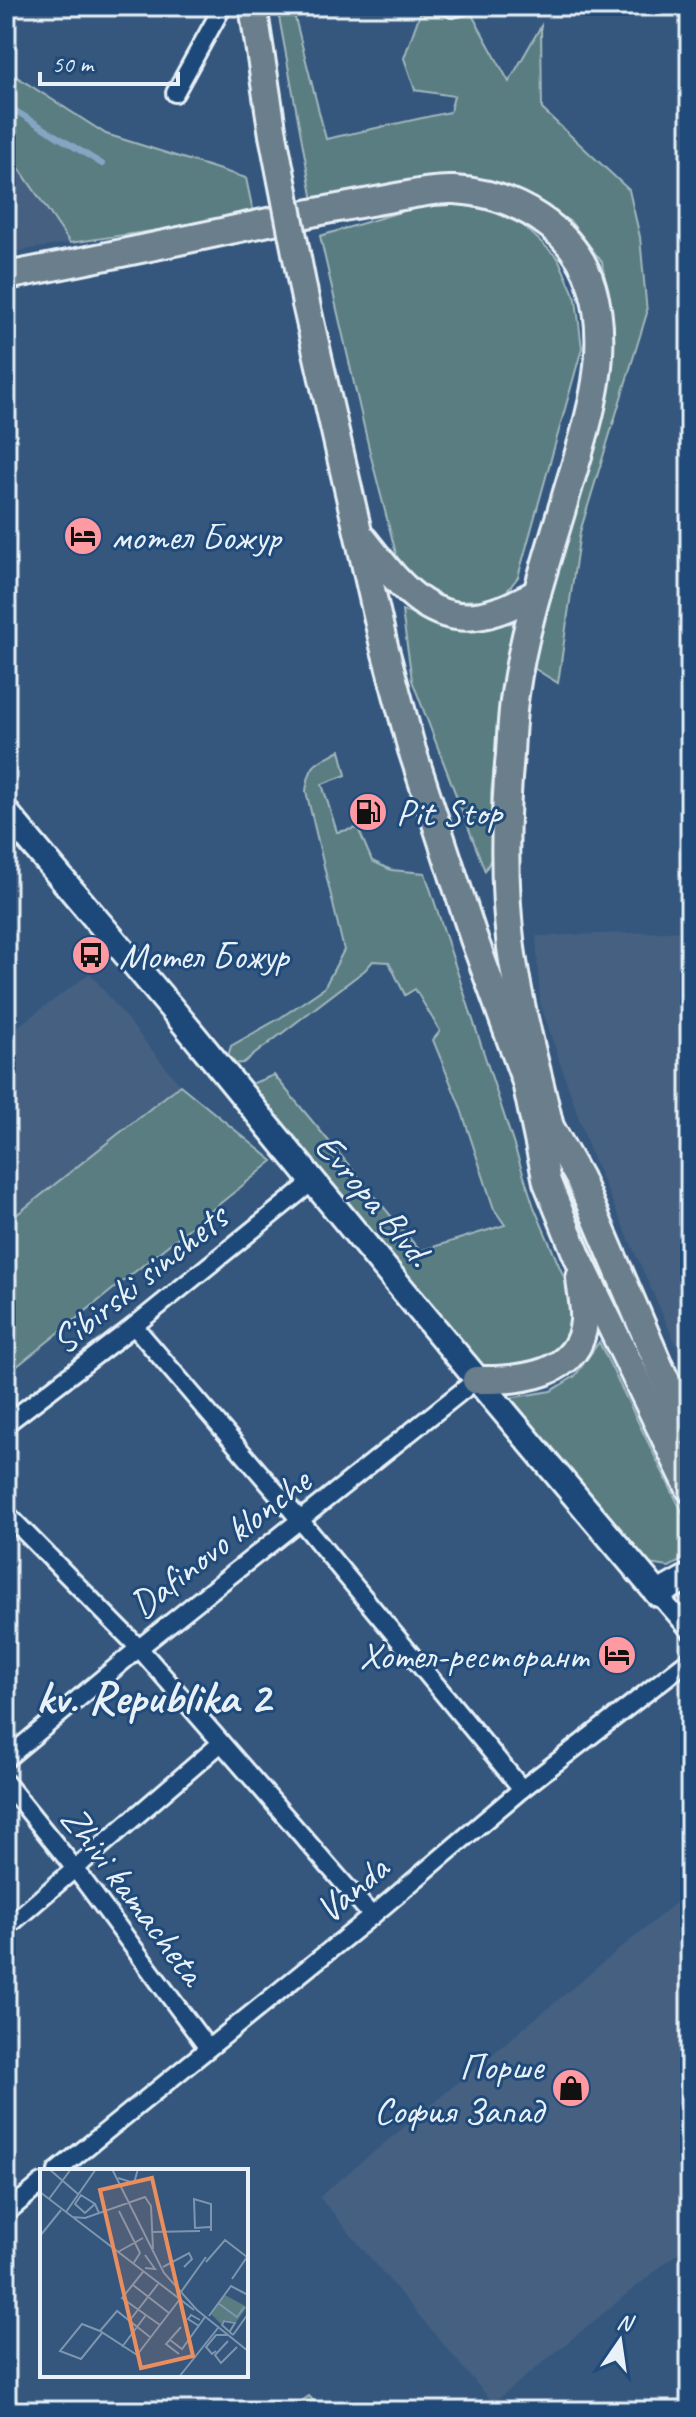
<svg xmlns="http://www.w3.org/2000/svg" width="696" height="2417" font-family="Caveat,sans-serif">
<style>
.built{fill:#446081}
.green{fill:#5a7d82;stroke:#a1b7bd;stroke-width:2}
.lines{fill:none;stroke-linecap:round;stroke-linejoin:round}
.stream{stroke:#85a6c3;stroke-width:6}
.street-casing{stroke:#e8f1f8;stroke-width:22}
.secondary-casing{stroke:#e8f1f8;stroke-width:30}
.primary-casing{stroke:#e8f1f8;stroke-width:32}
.street{stroke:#1f4a7a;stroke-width:16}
.secondary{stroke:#1f4a7a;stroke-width:24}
.primary{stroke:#6b7e8b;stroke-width:26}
.primary-bridge-casing{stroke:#e8f1f8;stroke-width:32;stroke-linecap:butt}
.primary-bridge{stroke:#6b7e8b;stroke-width:26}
.labels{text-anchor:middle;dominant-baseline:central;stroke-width:6;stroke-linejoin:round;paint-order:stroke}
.poi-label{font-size:38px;fill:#e8f1f8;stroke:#1f4a7a;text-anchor:start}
.street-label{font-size:38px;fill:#e8f1f8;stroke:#1f4a7a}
.district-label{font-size:46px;font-weight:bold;fill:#e8f1f8;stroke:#1f4a7a}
.inset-road{fill:none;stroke:#7d95af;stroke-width:2}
.view{fill:#e88e5f;fill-opacity:0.15;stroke:#e88e5f;stroke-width:4}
.inset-edge{fill:none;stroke:#e8f1f8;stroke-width:4}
</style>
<rect width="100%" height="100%" fill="#35577e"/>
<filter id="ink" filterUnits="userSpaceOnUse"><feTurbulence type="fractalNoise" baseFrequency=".0125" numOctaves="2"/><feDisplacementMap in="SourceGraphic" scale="16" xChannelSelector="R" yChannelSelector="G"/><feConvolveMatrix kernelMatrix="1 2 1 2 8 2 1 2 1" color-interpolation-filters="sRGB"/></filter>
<g filter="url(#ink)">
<!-- built -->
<g class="built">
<polygon points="6,155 19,168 70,243 6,253"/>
<polygon points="690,931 690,1376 591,1154 540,1003 536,936"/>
<polygon points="90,973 180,1085 6,1223 6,1035"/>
<polygon points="690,1891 690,2243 493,2403 319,2197"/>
</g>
<!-- green -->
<g class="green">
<polygon points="277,6 292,6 326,139 450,112 454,96 415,90 404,58 422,8 471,13 509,82 541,26 542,109 629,190 640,237 647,313 580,532 558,683 532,667 536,640 594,428 614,333 602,262 571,222 520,191 470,181 313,201"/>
<polygon points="6,70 106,134 246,178 254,216 70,243 19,168 6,155"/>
<polygon points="437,201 489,210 523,225 558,258 576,299 582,348 518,577 504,595 480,600 456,601 429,595 400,569 371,457 320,236"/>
<path d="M402,611C442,622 473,627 514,623L500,709L491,794L493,855L485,871L412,680Z"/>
<path d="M340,750L346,775L322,784L337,832L358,828L372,861L391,870L425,873L534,1207L575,1303L570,1333L549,1358L521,1369L483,1366L251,1084L274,1075L420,1251L505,1225L494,1209L460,1106L433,1040L440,1031L415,989L405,995L389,962L373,961L365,970L243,1063L233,1064L228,1056L231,1046L280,1018L324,988L344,950L306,791C310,762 316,763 340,750Z"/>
<polygon points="180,1085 273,1161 6,1375 6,1223"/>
<polygon points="599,1342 690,1528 690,1556 669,1567 648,1564 509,1398 551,1391 575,1376"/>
<polygon points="309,2396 323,2411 287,2411"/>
</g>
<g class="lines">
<!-- stream -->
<polyline class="stream" points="6,105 102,164"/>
<defs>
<g id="street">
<polyline points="448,6 452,8 462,6"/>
<polyline points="175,93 223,6"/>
<polyline points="134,1326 300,1520 522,1789"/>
<polyline points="6,1424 134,1326 312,1182"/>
<polyline points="6,1513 139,1648 372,1916"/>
<polyline points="658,1594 690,1631"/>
<polyline points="6,1759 139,1648 476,1380"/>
<polyline points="6,1783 76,1870 207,2047"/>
<polyline points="6,1928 221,1743"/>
<polyline points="57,2171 372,1916 522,1789 690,1659"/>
<polyline points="6,2213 42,2183"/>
</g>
<path id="secondary" d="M6,812C71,891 140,969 205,1049C354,1232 505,1414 658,1594L690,1576"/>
<g id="primary">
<polyline points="253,6 273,135"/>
<path d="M6,276C102,258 197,237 292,217C323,210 355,205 387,199C409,195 432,189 454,190C513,193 575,228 592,287C613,357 585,431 565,499C546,563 524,628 515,694C512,714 511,734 510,754C504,819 503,883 511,948C519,1007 536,1065 549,1123"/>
<polyline points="306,304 384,646 412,750 474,939 526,1082 547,1182 578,1258 690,1489"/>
<path d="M364,540C398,583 434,634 497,611C511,607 524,599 537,593"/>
<polyline points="540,1109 579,1178 660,1368 690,1432"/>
<path d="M476,1380C518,1381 580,1377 584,1321C585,1307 581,1291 580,1277"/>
</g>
</defs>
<!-- street casing -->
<use href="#street" class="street-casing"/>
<!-- secondary casing -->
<use href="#secondary" class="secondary-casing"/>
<!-- primary casing -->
<use href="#primary" class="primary-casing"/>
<!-- street -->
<use href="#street" class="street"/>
<!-- secondary -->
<use href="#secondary" class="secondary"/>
<!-- primary -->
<use href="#primary" class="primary"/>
<defs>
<polyline id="primary-bridge" points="273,135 306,304"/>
</defs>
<!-- primary-bridge casing -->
<use href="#primary-bridge" class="primary-bridge-casing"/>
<!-- primary-bridge -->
<use href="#primary-bridge" class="primary-bridge"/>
</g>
</g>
<!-- icons -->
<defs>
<symbol id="hotel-disc" viewBox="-11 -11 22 22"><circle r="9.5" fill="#ff9aa2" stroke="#1f4a7a"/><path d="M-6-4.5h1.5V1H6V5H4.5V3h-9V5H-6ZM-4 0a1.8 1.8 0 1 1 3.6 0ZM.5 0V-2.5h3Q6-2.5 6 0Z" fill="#111"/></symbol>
<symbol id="fuel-disc" viewBox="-11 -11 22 22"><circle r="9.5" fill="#ff9aa2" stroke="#1f4a7a"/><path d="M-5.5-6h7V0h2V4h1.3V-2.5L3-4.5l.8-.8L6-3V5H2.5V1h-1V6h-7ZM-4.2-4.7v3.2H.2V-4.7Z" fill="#111"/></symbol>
<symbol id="bus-disc" viewBox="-11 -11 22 22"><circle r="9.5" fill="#ff9aa2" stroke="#1f4a7a"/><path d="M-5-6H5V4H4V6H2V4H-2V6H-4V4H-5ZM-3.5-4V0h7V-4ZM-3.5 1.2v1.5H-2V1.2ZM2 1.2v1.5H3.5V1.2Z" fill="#111"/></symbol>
<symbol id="shop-disc" viewBox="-11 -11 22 22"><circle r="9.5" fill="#ff9aa2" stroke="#1f4a7a"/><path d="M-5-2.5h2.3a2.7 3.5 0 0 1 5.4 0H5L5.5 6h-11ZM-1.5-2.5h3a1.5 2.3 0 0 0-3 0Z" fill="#111"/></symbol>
</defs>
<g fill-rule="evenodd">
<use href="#hotel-disc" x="61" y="514" width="44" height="44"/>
<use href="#fuel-disc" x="346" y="790" width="44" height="44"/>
<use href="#bus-disc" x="69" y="933" width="44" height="44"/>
<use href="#hotel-disc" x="595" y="1633" width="44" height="44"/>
<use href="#shop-disc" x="549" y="2066" width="44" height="44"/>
</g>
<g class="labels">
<!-- poi labels -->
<g class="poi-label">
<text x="111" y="536">мотел Божур</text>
<text x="396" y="812">Pit Stop</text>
<text x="119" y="955">Мотел Божур</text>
<text x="589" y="1655" text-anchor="end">Хотел-ресторант</text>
<text x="543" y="2066" text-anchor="end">Порше<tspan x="543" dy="44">София Запад</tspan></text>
</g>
<!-- street labels -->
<g class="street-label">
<text transform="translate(374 1200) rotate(50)">Evropa Blvd.</text>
<text transform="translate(139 1279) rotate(-39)">Sibirski sinchets</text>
<text transform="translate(220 1543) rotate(-38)">Dafinovo klonche</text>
<text transform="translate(352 1889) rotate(-40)">Vanda</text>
<text transform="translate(133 1895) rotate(53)">Zhivi kamacheta</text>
</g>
<!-- district labels -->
<g class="district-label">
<text x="153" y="1698">kv. Republika 2</text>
</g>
</g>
<!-- overview -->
<g transform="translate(40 2169)">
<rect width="208" height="208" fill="#35577e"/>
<path d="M185,126L207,138L196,153L184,151L181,155L171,145Z" fill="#5a7d82"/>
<path class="inset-road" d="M9,0L38,25M72,0L124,104L157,141L208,182M78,9L94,14L98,0M0,23L154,141M9,30L31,0M55,35L45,44L35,35L41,26L55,35L59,44M79,42L100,84L93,95M26,43L56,0M32,48L45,49L105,28L111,37L113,80M170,58L155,59L154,30L171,35V62M112,63L160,62M0,67L21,41M78,83L103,69M105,86L115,100L105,99M166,93L185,71L207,88L192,110M123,98L149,84L152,90L144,98M103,103L82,129L120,156M93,116L129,144M141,123L166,88M178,134L197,148L204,138M169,147L191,117L208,126M90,151L118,115M159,157L148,150L151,146L160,151M60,162L77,142L110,168M190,162L195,154L184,152L182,156L193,166M62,164L41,190L20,182L42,155L60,162L97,186L140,130M193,166L208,145M130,171L142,180L165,148M188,172L175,186L181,194L197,178M82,178L106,146M176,182L172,185L166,178L176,166H188M139,185L126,175L141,158M139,208L178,159"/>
<path class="view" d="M112,9L153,187L101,199L60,21Z"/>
<rect width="208" height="208" class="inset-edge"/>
</g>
<!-- margin -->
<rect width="696" height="2417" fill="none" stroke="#1f4a7a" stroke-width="32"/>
<rect x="16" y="16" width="664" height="2385" fill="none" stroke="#e8f1f8" stroke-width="3" filter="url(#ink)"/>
<!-- north arrow -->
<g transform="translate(620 2341) rotate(13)" stroke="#1f4a7a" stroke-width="6" paint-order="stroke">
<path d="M0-6L14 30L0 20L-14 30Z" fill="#e8f1f8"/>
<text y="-12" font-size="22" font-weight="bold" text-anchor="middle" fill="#e8f1f8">N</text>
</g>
<!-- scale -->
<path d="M40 72v12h138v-12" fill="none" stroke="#e8f1f8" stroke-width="4"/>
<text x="52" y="72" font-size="24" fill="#e8f1f8" stroke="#1f4a7a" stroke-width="6" paint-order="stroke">50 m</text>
</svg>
